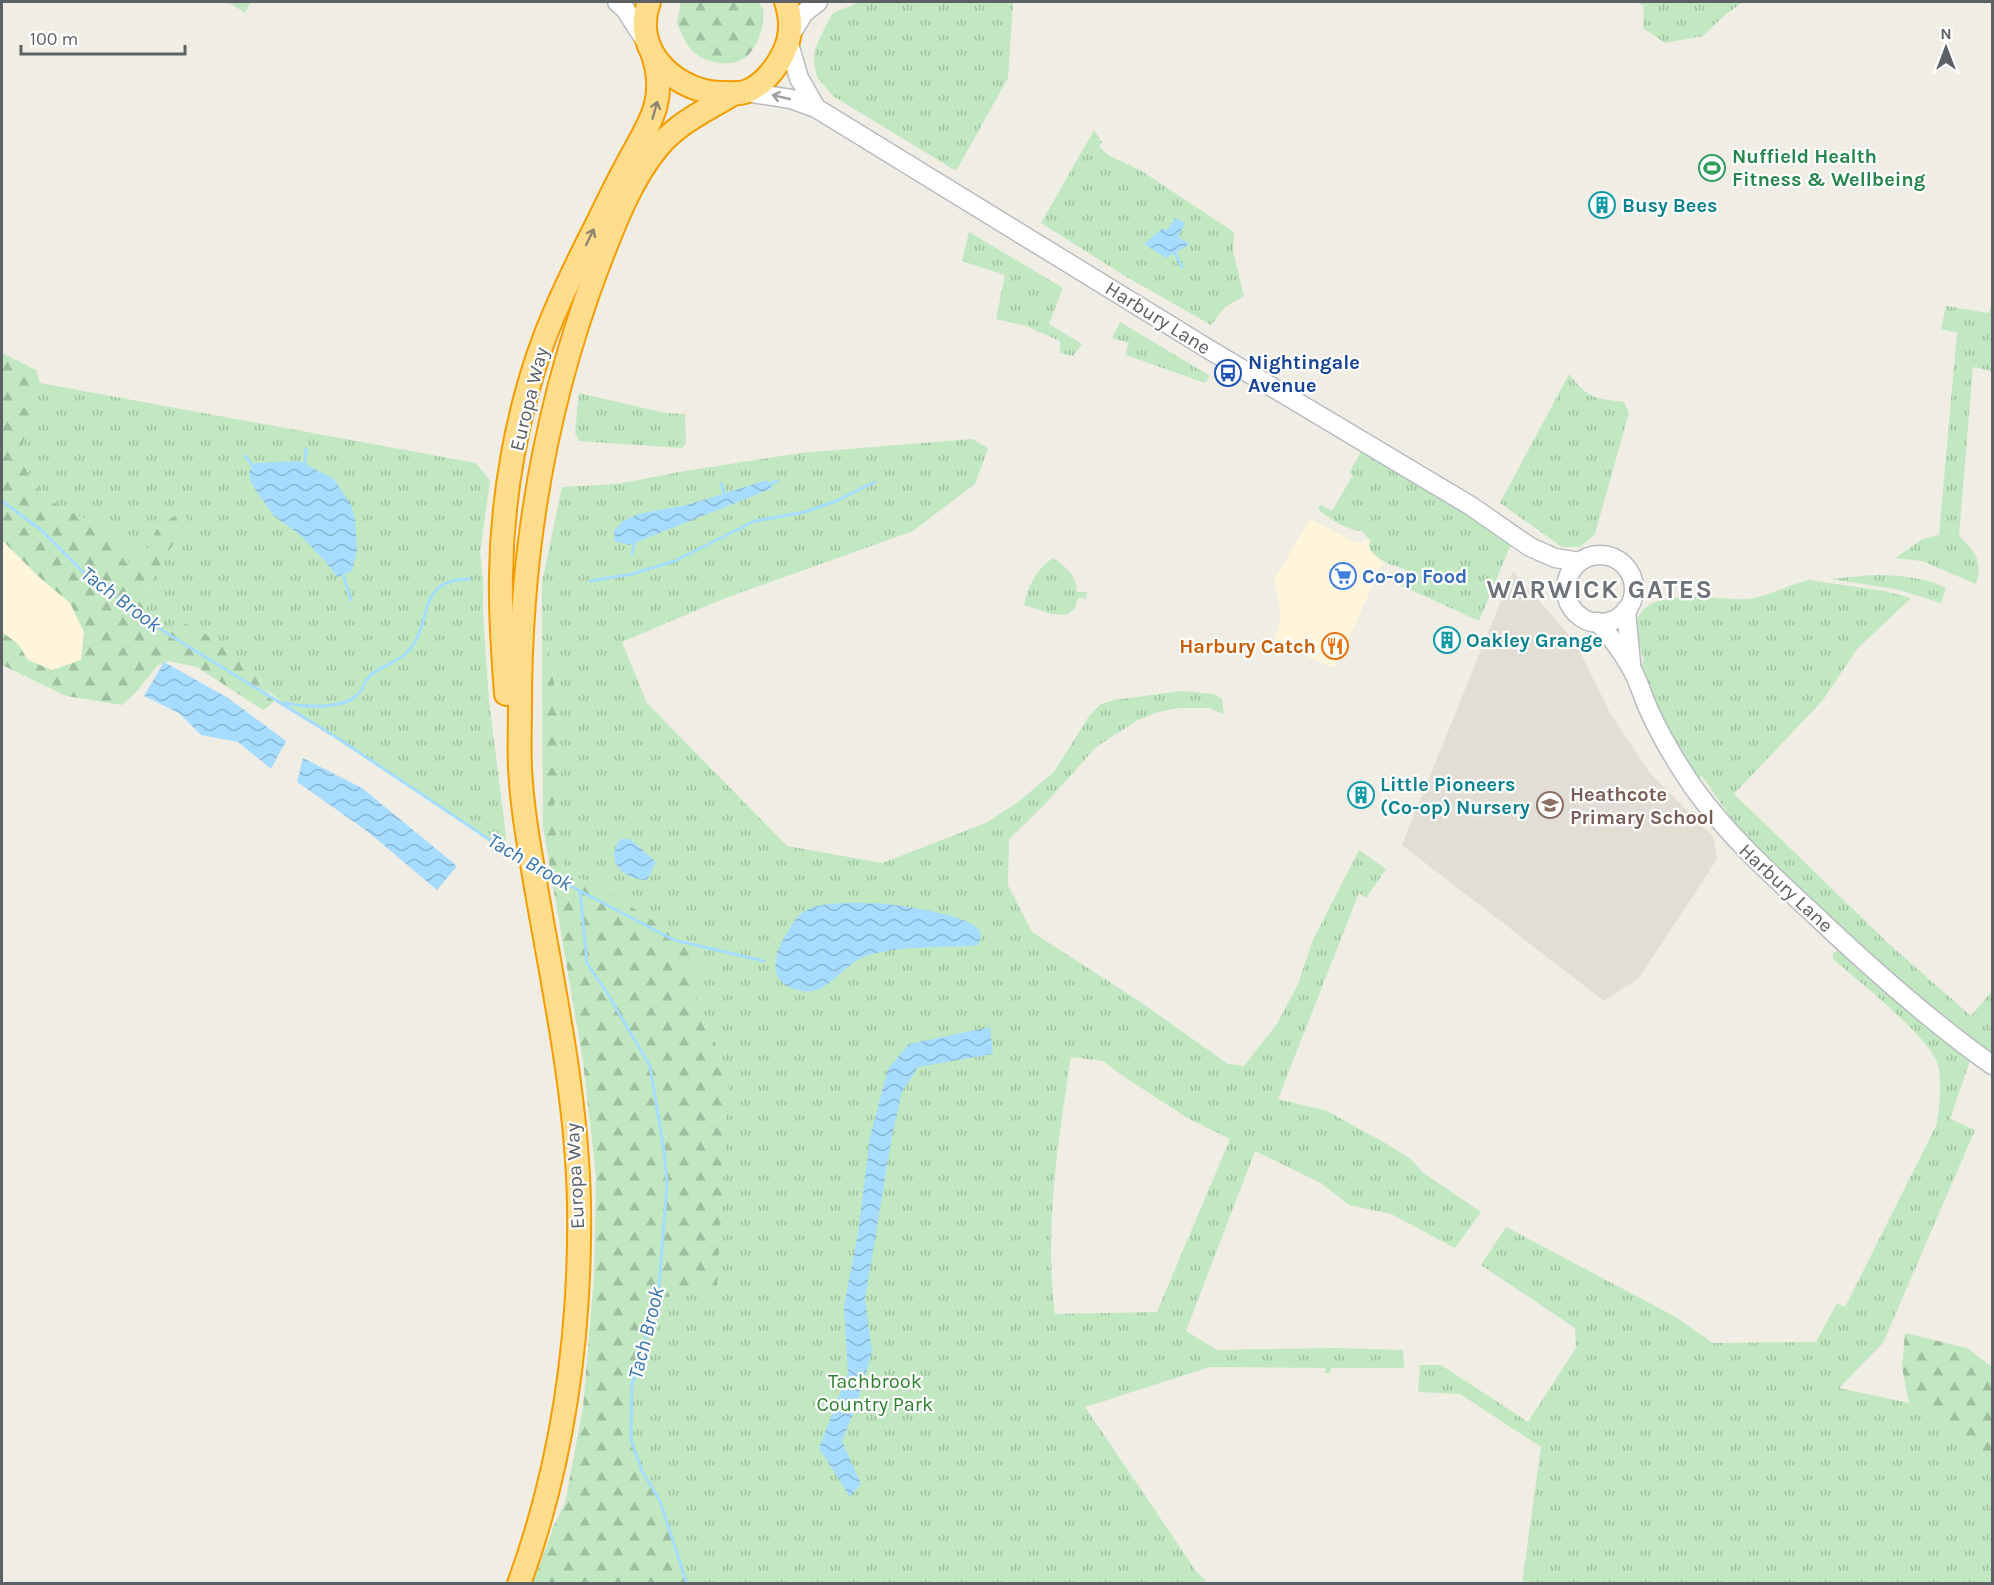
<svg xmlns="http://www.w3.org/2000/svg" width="1994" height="1585" font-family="Karla,sans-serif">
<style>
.commercial{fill:#fff5da}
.education{fill:#e2ded5}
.grass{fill:url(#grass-tufts);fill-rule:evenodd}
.forest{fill:url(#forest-firs)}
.water{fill:url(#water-waves)}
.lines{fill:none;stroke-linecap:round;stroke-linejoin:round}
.stream{stroke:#a5dcff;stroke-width:3}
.secondary-casing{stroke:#b8bcc1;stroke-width:21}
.highway-casing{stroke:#f49d00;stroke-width:26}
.secondary{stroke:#fff;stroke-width:18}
.highway{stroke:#ffdd8c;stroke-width:22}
.oneway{stroke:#9da0a3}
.oneway2{stroke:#8d8671}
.labels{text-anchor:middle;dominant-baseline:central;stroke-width:4.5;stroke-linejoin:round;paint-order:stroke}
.leisure-label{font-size:20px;font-weight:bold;fill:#27864d;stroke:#fff;text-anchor:start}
.culture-label{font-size:20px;font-weight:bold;fill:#0d838f;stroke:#fff;text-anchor:start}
.street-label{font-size:20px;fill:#5c6166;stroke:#fff}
.transit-label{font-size:20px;font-weight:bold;fill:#164399;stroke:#fff;text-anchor:start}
.shop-label{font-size:20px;font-weight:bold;fill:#366cbe;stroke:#fff;text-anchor:start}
.food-label{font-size:20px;font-weight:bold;fill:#c56008;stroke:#fff;text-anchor:end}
.education-label{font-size:20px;font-weight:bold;fill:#785e54;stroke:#fff;text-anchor:start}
.park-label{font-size:20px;fill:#2f8230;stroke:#fff}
.water-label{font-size:21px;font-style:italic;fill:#3977ae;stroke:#fff}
.district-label{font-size:26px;font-weight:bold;letter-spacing:1.5px;fill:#6d7378;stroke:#fff}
</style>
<defs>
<pattern id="grass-tufts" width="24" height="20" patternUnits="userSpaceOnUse" patternTransform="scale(1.5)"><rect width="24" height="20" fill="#c1e8c0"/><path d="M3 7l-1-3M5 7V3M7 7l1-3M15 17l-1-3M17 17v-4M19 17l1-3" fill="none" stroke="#a0bfa0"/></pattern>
<pattern id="forest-firs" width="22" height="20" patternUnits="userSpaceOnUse" patternTransform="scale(1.5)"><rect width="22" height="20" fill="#c1e8c0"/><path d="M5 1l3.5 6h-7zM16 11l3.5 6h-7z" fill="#a0bfa0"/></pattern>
<pattern id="water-waves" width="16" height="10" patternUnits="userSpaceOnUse" patternTransform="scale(1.5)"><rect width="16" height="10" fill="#a5dcff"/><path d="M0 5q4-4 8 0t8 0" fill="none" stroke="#8ab6d2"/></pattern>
</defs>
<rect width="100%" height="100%" fill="#f0ede4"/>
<!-- commercial -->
<g class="commercial">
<polygon points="1310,519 1355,542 1361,543 1366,540 1370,542 1369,549 1372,553 1384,561 1335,668 1274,643 1280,621 1279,600 1274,580"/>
<polygon points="2,540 38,576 70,603 84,632 81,660 52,670 28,660 18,644 2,632"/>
</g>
<!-- education -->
<polygon class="education" points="1513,571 1575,642 1610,713 1649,772 1714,838 1717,859 1639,978 1604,1001 1402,845"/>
<!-- grass -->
<g class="grass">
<polygon points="228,2 251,2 245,13"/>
<polygon points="860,2 1013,2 1008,78 956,171 833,96 817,77 814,64 815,49 825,27 833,13"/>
<polygon points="1636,2 1743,2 1725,15 1703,36 1665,43 1643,28 1644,6"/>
<polygon points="1094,130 1102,142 1099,146 1108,155 1140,170 1234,232 1233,251 1244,296 1225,307 1211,325 1125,276 1041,223"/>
<polygon points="969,232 1063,288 1049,324 1082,344 1073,356 1060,353 1060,341 1026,326 996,319 1005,275 962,261"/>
<path d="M1946,306L1988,313L1992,307V371L1973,367L1959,536C1976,552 1983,561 1976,584L1922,561L1895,558L1923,539L1939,535L1957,333L1941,329Z"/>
<polygon points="1120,322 1210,376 1205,383 1126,355 1128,343 1112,338"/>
<path d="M1569,374C1589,399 1593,398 1624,402L1629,413L1595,534L1580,547H1562L1500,503Z"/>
<polygon points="40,383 476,463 490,481 480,552 483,579 483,614 489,701 506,836 502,848 286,706 266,689 255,672 168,634 148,619 145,591 187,519 178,513 156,530 147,550 127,564 122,557 121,537 52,502 35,486 20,454"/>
<polygon points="579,393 665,413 685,414 686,443 682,448 579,441 575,433"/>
<path d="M972,439L988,448L975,484L913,531L723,599L622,642L647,703L787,846L882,863L986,823L1018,802L1054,772L1089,716L1101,704L1114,700L1182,691L1214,694L1222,699L1224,714L1209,708H1179L1158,712L1138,720L1096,747L1047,802L1009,839L1008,885L1032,932L1139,1001L1228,1064L1244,1066L1277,1024L1298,984L1313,940L1359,850L1386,869L1366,898L1359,893L1278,1099L1327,1111L1385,1143L1411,1159L1422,1172L1481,1212L1455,1248L1391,1214L1349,1205L1321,1183L1255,1151L1186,1331L1217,1350L1336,1348L1403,1350L1404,1368H1331L1330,1373H1326L1325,1368L1210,1367L1085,1407L1196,1571L1208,1583H687L660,1501L642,1471L631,1439L632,1385L729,1075L691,986L702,951L615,897L611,887L565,875L552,816L561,771L556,695L548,645L542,642V582L562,487L617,484L685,471L800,453ZM1071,1057L1103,1061L1120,1074L1189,1119L1230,1139L1157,1312L1055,1314C1044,1228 1058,1142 1071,1057Z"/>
<path d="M1361,452L1486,525L1511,544L1479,621L1400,585L1406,570C1393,565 1371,560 1369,544L1371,541L1362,531C1348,531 1328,518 1318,509L1321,505L1332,511L1353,475L1349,473Z"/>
<path d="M1053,558C1066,567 1077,575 1077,592H1087L1086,599L1078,598L1075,608L1067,615L1052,614L1024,605C1029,584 1036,570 1053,558Z"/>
<path d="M1872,575C1898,575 1923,577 1946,588L1941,603L1896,589L1830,579Z"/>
<path d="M1809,580L1884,591L1911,598L1857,649L1823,700L1734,794L1889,944L1971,1016L1992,991V1060L1928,1017L1745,838L1702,776L1696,779C1675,742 1655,705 1641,665L1644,661C1642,652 1638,643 1637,634C1629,581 1720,601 1748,599C1769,596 1788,585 1809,580Z"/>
<path d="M1841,949L1970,1061L1950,1119L1975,1130L1883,1343L1839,1388L1909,1403L1954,1427L1992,1463V1583H1522L1541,1447L1460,1394L1418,1392L1420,1365H1441L1528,1422L1576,1348L1575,1328L1481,1265L1506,1227L1674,1316L1713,1343L1816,1342L1837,1303L1845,1307L1936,1126C1940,1109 1942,1082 1938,1065C1931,1038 1857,980 1833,959V953Z"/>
</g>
<!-- forest -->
<g class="forest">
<path d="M681,2H759C759,2 763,9 763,10C766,23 757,49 746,57C730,69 702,63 690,48C684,41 681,32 677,23Z"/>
<polygon points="2,353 36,370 40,383 20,454 35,486 52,502 121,537 122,557 127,564 147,550 156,530 179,512 188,520 145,590 148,619 168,634 180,622 199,629 255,672 274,702 263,710 197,667 169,661 157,666 137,691 122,705 66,696 2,665 2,632 18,644 28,660 52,670 81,660 84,632 70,603 38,576 2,540"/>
<polygon points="542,642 548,645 556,695 561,771 552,816 565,875 611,887 615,897 702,951 691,986 729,1075 717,1286 658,1299 632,1385 631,1439 642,1471 660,1501 687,1583 533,1583 553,1528 565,1503 583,1408 594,1277 596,1176 583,1061 543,827"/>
<polygon points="1905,1333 1967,1348 1992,1367 1992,1463 1954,1427 1909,1403 1902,1367"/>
</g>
<!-- water -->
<g class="water">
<polygon points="1175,218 1185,223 1178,237 1190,244 1166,258 1144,244 1163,228 1167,230"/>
<polygon points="299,461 334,479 351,505 355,519 357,549 352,571 337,577 325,561 299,534 274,516 257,492 251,482 249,472 255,463"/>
<polygon points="767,480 773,488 629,545 614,541 614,531 623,521 638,514 687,505"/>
<polygon points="164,662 228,698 286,741 271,769 238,742 201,735 179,713 144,696"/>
<polygon points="303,758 362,788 457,866 437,890 367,831 297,782"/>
<path d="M621,839H630L656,862L647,880C625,881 602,859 621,839Z"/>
<path d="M877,903C897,905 972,914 980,932C982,937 980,940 978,945C942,949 898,944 864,957C843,965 827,996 802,991C768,985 772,960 785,936C790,928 796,916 805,911C822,900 857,904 877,903Z"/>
<polygon points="990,1027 993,1054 918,1067 902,1092 892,1136 865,1299 872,1352 857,1404 842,1441 861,1484 850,1497 819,1448 848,1373 844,1306 858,1233 870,1137 888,1069 909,1044"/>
</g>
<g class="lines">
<!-- stream -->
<g class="stream">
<polyline points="1175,253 1182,267"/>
<polyline points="245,456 253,466"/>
<polyline points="305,464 306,449"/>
<polyline points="721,483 724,493"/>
<polyline points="770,484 778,481"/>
<polyline points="2,501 40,529 84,573 168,634 339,739 502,848 523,860"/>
<polyline points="632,554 635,542"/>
<polyline points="343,575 351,600"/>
<polyline points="590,581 632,574 675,561 755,521 805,512 836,501 875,482"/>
<path d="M284,703C303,707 340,710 356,696C362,692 364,682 369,677C378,667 394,664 404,655C437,627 411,579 470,579"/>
<polyline points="542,870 580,891 587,963 609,996 650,1066 664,1151 667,1185 658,1299 632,1385 631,1439 642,1471 660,1501 687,1584"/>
<polyline points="580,891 674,940 764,961"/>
</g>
<defs>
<g id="secondary">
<polyline points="617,2 625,9 647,43"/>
<polyline points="791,34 804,13 818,2"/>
<polyline points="789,44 799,78 816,108"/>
<polyline points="746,92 791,99 816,108 1210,350 1471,506 1530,547 1555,558 1579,562"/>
<circle cx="1600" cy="589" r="34"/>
<polyline points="1626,610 1631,663"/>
<path d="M1598,622C1610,636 1621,650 1630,666C1638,679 1642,694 1648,708C1660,735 1676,762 1693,787C1729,837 1774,877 1819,919C1874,971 1930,1021 1992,1065"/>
</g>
<g id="highway">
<path d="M649,2C630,52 679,95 726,93C732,93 739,94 745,92C761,87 776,69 783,54C792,37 792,20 786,2"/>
<path d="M506,694C503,654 500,615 501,575C502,498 517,411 544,339C559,299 578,261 598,222C608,201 619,179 631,157C651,121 667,98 653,55"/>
<path d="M519,1584C563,1463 581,1332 579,1204C577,1099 555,996 537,893C530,851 522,810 520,768C519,747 520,726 520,705C520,553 544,408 598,266C613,227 631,179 658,147C679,122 708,109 735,93"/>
</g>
</defs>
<!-- secondary casing -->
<use href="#secondary" class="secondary-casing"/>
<!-- highway casing -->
<use href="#highway" class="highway-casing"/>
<!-- secondary -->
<use href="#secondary" class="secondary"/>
<!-- highway -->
<use href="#highway" class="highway"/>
</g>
<!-- one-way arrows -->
<defs><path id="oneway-shaft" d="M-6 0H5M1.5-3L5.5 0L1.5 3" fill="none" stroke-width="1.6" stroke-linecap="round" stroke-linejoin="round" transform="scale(1.5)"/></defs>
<use class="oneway" href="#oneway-shaft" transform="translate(781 97) rotate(-167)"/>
<g class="oneway2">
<use href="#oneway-shaft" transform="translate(655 110) rotate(-74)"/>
<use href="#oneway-shaft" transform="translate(590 237) rotate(-64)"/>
</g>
<!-- icons -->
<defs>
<symbol id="stadium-ring" viewBox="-11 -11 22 22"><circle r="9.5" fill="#fff" stroke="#2e9e5b" stroke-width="1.5"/><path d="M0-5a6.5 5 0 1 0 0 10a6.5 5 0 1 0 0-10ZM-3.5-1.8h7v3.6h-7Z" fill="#2e9e5b"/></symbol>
<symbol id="building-ring" viewBox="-11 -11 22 22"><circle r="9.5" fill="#fff" stroke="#0f9aa8" stroke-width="1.5"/><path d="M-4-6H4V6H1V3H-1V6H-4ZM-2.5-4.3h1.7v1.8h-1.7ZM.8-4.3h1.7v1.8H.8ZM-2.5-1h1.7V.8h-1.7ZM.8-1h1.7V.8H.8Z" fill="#0f9aa8"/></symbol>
<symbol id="bus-ring" viewBox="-11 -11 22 22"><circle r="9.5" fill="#fff" stroke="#1a4fb4" stroke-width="1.5"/><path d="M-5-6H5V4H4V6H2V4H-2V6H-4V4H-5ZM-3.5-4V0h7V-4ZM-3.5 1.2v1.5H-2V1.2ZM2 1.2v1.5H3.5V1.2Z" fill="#1a4fb4"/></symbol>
<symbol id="supermarket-ring" viewBox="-11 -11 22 22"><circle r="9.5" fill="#fff" stroke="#3f7fe0" stroke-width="1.5"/><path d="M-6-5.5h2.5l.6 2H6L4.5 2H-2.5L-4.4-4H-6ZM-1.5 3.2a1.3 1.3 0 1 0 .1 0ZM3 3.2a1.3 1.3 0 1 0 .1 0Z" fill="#3f7fe0"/></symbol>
<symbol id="restaurant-ring" viewBox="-11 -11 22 22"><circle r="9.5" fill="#fff" stroke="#e8710a" stroke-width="1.5"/><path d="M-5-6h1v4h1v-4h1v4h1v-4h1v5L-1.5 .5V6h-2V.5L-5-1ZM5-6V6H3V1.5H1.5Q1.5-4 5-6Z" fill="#e8710a"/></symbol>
<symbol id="school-ring" viewBox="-11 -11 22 22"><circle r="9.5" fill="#fff" stroke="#8d6e63" stroke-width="1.5"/><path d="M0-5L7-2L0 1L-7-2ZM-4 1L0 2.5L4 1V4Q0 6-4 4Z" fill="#8d6e63"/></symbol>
</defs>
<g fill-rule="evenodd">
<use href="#stadium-ring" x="1697" y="153" width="30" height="30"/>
<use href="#building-ring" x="1587" y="190" width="30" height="30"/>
<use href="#bus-ring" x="1213" y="358" width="30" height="30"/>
<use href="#supermarket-ring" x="1328" y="561" width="30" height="30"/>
<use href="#building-ring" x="1432" y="625" width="30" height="30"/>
<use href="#restaurant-ring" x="1320" y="631" width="30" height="30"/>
<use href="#building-ring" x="1346" y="780" width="30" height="30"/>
<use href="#school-ring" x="1535" y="790" width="30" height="30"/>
</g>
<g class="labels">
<!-- leisure labels -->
<g class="leisure-label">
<text x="1732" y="156">Nuffield Health<tspan x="1732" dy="23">Fitness &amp; Wellbeing</tspan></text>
</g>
<!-- culture labels -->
<g class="culture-label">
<text x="1622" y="205">Busy Bees</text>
<text x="1466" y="640">Oakley Grange</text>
<text x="1380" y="784">Little Pioneers<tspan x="1380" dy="23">(Co-op) Nursery</tspan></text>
</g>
<!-- street labels -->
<g class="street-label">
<text transform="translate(1158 318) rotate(32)">Harbury Lane</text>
<text transform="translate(529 399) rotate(-76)">Europa Way</text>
<text transform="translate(1786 888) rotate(43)">Harbury Lane</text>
<text transform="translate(575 1176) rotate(-93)">Europa Way</text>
</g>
<!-- transit labels -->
<g class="transit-label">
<text x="1248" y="362">Nightingale<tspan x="1248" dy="23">Avenue</tspan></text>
</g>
<!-- shop labels -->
<g class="shop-label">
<text x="1362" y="576">Co-op Food</text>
</g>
<!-- food labels -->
<g class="food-label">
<text x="1316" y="646">Harbury Catch</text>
</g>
<!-- education labels -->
<g class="education-label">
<text x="1570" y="794">Heathcote<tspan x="1570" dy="23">Primary School</tspan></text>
</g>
<!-- park labels -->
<g class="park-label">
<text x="875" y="1381">Tachbrook<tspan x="875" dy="23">Country Park</tspan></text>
</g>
<!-- water labels -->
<g class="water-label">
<text transform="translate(121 599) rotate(37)">Tach Brook</text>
<text transform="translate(530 862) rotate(30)">Tach Brook</text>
<text transform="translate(646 1333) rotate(-76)">Tach Brook</text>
</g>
<!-- district labels -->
<g class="district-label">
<text x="1600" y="589">WARWICK GATES</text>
</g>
</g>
<!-- border -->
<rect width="1994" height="1585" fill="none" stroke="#5c6166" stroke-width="6"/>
<!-- north arrow -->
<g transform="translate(1946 48)" stroke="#ffffff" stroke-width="4.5" paint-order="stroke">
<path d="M0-4.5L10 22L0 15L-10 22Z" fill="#5c6166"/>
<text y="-9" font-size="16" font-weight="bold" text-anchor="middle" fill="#5c6166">N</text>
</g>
<!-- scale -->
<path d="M21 45v9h164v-9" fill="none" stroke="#5c6166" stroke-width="3"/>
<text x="30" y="45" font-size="18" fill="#5c6166" stroke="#ffffff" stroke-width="4.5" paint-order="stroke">100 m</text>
</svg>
